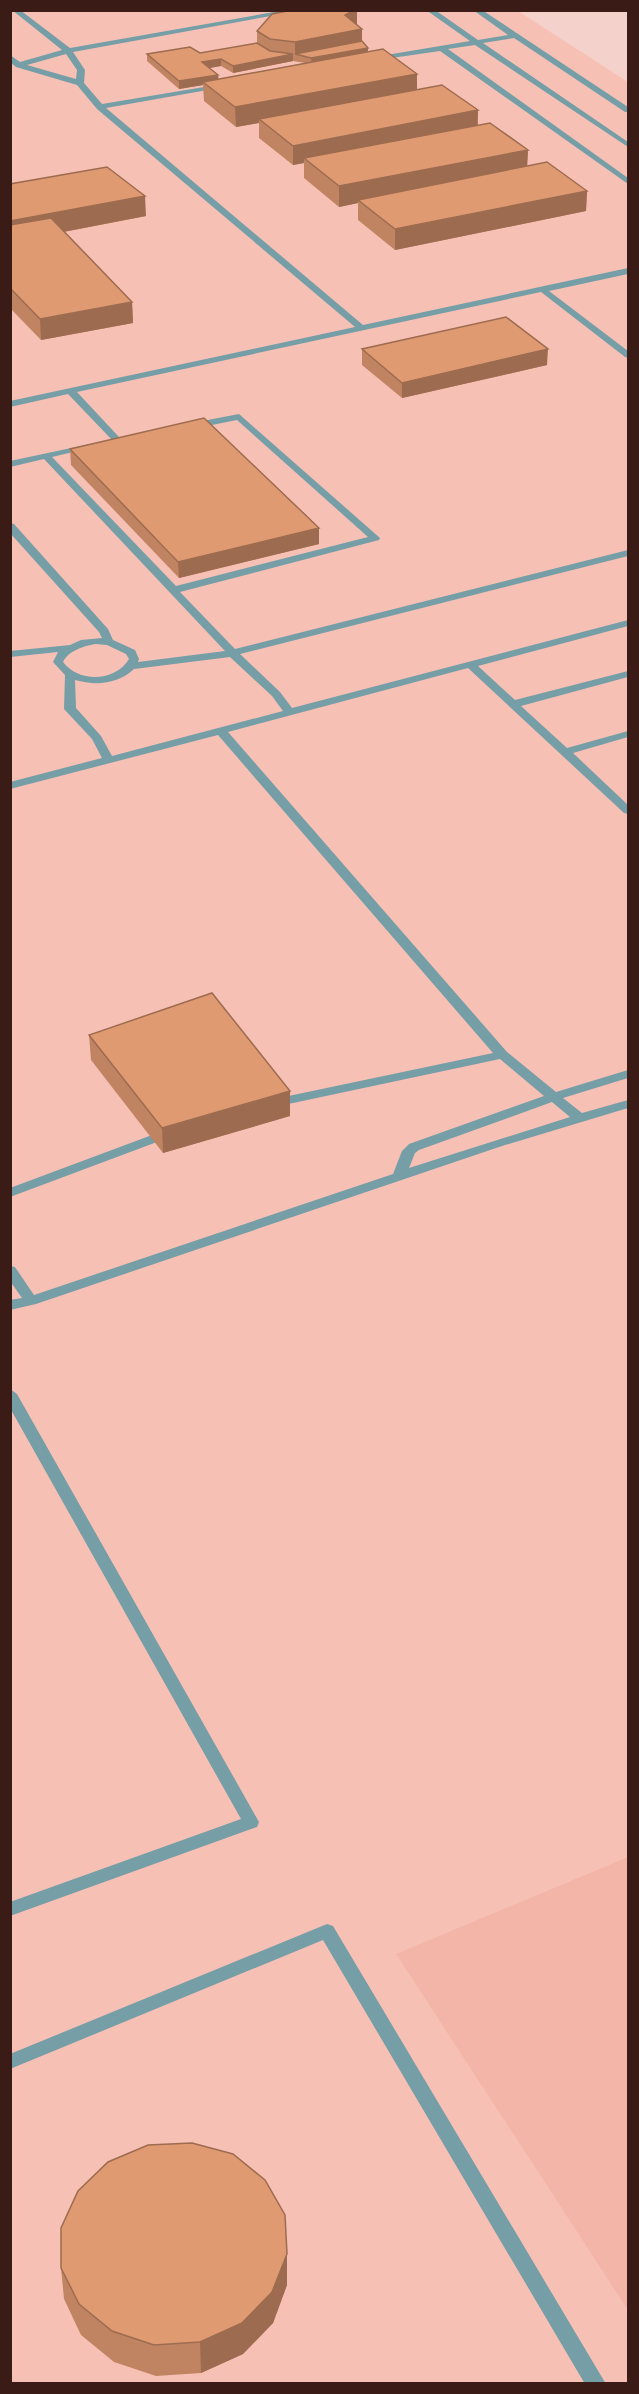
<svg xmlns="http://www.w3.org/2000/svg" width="639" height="2394" font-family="'PT Sans Narrow',sans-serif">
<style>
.built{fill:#f7c0b5}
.green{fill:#f4b5a9}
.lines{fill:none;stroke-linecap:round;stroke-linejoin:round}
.lane{fill:#769ea6;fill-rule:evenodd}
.wall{fill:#c18462;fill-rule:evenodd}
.shaded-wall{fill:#9d6c50}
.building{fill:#e09a72;stroke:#9d6c50;stroke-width:1.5}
</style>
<rect width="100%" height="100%" fill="#f4d2cb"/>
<!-- built -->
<polygon class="built" points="11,11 518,11 628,82 628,2383 11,2384"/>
<!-- green -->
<polygon class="green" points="628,1857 628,2310 396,1954"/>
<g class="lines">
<!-- lane -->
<g class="lane">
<path d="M12,10H20L70,48L285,10H304L73,52L85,70L84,83L102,104L222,84L223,86L219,88L106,108L363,325L628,268V274L549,291L628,351V358L625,357L541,292L77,392L119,437L121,439L116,442L113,441L68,394L10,407V401L355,327L97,109L77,85L16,67L10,62V55L20,62L62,50ZM66,54L77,70L76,79L27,65Z"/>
<polygon points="426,10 435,10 478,40 508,35 473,10 482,10 628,107 628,112 625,112 514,38 483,43 628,142 628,147 475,45 448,49 628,178 628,184 440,51 371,61 371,57 374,57 470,41"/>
<path d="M239,414L380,538L379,540L180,592L235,649L628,550V556L240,654L280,692L292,708L628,620V626L478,666L515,700L628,671V677L521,706L567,748L628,731V737L573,753L628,805V814L624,813L468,668L228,732L507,1052L556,1092L628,1070V1078L563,1098L582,1113L628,1100V1108L502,1146L36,1304L10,1310V1300L22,1298L10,1281V1266L15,1267L34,1295L393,1174L402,1151L409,1144L544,1096L500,1059L279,1106L274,1105L272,1102L274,1099L279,1098L493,1053L218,735L10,789V782L102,758L92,739L64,709L65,675L53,662L58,652L10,657V651L70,645L81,640L102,638L99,632L10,533V523L14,524L108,629L113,640L135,650L139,659L138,662L225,651L44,459L10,467V461L90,444V448L52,457L176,586L368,537L237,420L192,429L187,426L192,423ZM95,644L107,645L126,654L129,659C115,682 79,683 63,662C68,651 84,646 95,644ZM230,657L272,696L283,711L112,756L101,736L76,708L75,680C96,686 118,684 134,669ZM552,1102L570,1117L409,1168L415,1153L419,1150Z"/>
<polygon points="152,1135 159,1139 157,1142 10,1197 10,1188"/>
<polygon points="10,1389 17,1394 259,1822 257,1827 10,1916 10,1902 241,1819 10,1408"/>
<polygon points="327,1924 333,1926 606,2384 585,2384 323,1940 10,2069 10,2054"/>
</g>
</g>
<!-- wall -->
<g class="wall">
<path d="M293,10H357V25L362,41L368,48V52L417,74V89L478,110V125L528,150L527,166L587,191L586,211L395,250L358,220V203L339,207L304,178V163L293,165L259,138V123L236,127L204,101L203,85L179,89L147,61V54L200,53L257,43V31ZM293,61L305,63L218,79L210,68L221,66L233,73Z"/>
<polygon points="10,184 146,216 64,232 132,302 133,323 41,340 10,308"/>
<polygon points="362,349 547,365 402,398 362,365"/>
<polygon points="70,449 319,544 179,578 71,465"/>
<polygon points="89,1035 290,1116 163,1153 91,1060"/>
<polygon points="61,2268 287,2285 273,2323 243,2354 201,2373 156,2376 114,2362 81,2335 64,2299"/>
</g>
<!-- shaded-wall -->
<g class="shaded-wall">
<polygon points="354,10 357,10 357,28 362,29 362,48 368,48 368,55 312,65 311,58 295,54 295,61 295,42"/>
<polygon points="293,54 293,61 233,73 233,66"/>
<polygon points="221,59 221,66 203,69 202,62"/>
<polygon points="417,74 417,93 259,119 259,123 236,127 235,107"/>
<polygon points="218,75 219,83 203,82 203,85 179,89 179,81"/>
<polygon points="478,110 477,130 304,158 304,163 293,165 293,146"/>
<polygon points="528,150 527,169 358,200 358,203 339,207 339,186"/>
<polygon points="587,191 586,211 395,250 395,229"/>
<polygon points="145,196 146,216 10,242 10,221"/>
<polygon points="132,302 133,323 41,340 40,319"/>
<polygon points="548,349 547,365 402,398 402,383"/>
<polygon points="319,528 319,544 179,578 178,562"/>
<polygon points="290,1091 290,1116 163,1153 162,1128"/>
<polygon points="287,2254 287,2285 273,2323 243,2354 201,2373 200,2342"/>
</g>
<!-- building -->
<g class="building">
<polygon points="293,10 354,10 345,15 362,29 295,42 270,39 257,31 272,14"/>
<polygon points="362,41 368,48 311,58 295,54"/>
<polygon points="257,43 270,51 293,54 233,66 221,59 202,62 218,75 179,81 147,54 190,47 200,53"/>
<polygon points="383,49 417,74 235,107 203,82"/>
<polygon points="442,85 478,110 293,146 259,119"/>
<polygon points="490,123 528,150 339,186 304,158"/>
<polygon points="547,162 587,191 395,229 358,200"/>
<polygon points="107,167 145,196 10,221 10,184"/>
<polygon points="51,218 132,302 40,319 10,288 10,225"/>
<polygon points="506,317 548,349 402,383 362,349"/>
<polygon points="204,418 319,528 178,562 70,449"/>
<polygon points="212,993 290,1091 162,1128 89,1035"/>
<polygon points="192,2143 233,2154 265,2180 285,2215 287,2254 272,2292 242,2323 200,2342 154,2345 112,2331 79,2304 61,2268 61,2228 78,2191 108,2162 148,2145"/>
</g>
<!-- border -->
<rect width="639" height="2394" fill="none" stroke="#3a1b15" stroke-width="24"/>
</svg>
